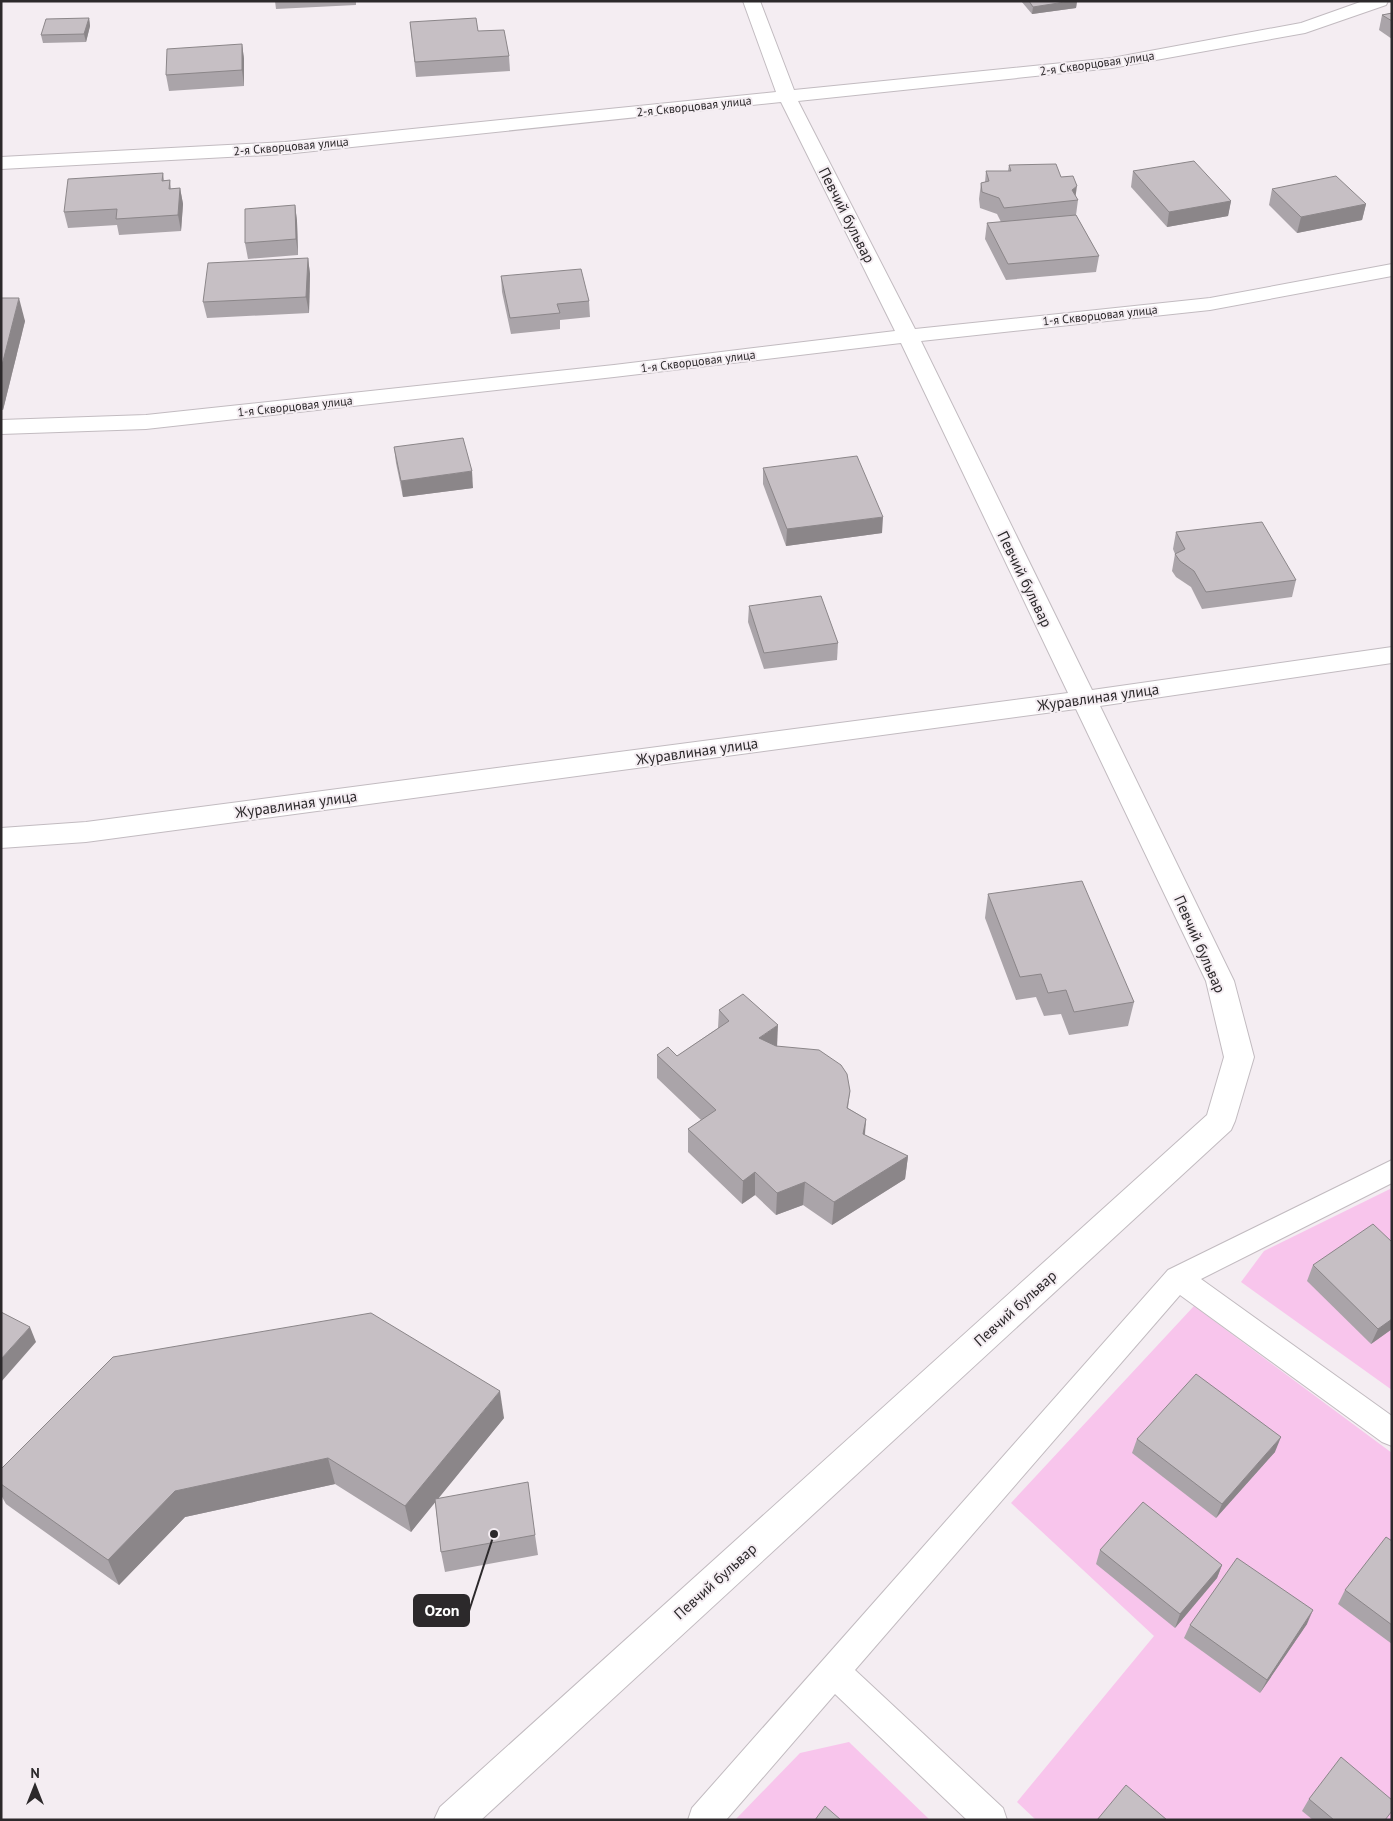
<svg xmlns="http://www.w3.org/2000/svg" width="1393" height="1821" font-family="'PT Sans',sans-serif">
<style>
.green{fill:#f8c5ec}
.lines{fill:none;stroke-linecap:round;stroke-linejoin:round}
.service-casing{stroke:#c2bbc0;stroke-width:2}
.minor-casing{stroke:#c2bbc0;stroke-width:2}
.service{fill:#fff;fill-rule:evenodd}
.minor{fill:#fff;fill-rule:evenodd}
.wall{fill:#aaa4a9}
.shaded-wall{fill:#8b8689}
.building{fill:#c6bfc4;stroke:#8b8689}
.labels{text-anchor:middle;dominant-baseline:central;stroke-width:4;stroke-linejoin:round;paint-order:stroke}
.far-street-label{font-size:12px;fill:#2c292b;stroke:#f4edf2}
.street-label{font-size:15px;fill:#2c292b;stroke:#f4edf2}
.leader{fill:none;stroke:#2c292b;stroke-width:2}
.callout-dot{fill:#2c292b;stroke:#f4edf2;stroke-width:2}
.callout{fill:#2c292b;stroke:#2c292b;stroke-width:2}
.callout-label{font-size:16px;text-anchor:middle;font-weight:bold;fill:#fff}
</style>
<rect width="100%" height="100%" fill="#f4edf2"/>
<!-- green -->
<g class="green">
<polygon points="1392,1188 1392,1390 1241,1282 1264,1251"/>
<polygon points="1194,1306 1392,1453 1392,1820 1036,1820 1017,1802 1154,1636 1011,1503"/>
<polygon points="849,1742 930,1820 735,1820 800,1753"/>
</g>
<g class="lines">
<defs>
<polygon id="service" points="1392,1160 1392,1183 1201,1279 1392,1416 1392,1446 1382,1442 1180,1295 855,1670 1003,1808 1007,1820 967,1820 835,1694 726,1820 688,1820 692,1808 1168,1270"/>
<polygon id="minor" points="743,1 760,1 794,90 1112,58 1301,23 1363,1 1388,1 1386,5 1305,33 1112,68 798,101 915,329 1210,298 1392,264 1392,276 1210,310 921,341 1092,690 1392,647 1392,663 1100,706 1234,981 1254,1057 1235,1121 1231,1130 481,1820 434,1820 440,1807 1207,1115 1224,1057 1206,981 1076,709 86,842 1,848 1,828 86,822 1068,693 901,343 614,377 146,429 1,434 1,420 146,415 614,365 895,331 781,102 285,154 1,169 1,157 285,142 776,92"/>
</defs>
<!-- service casing -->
<use href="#service" class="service-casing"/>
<!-- minor casing -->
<use href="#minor" class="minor-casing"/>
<!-- service -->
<use href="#service" class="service"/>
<!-- minor -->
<use href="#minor" class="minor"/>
</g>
<!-- wall -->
<g class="wall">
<polygon points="275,1 356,1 356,5 276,9"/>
<polygon points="1021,1 1077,1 1076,8 1032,14"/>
<polygon points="1392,13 1392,39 1379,30 1382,15"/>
<polygon points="89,18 90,26 86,42 43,43 41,35"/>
<polygon points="410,22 509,56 510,71 416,77"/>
<polygon points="242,44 244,59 244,86 169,91 166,75"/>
<polygon points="1009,165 1061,177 1078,200 1076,215 1099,256 1096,272 1006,280 985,239 987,223 1001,222 997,214 980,208 979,199 981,183 985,182 986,171 1008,171"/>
<polygon points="1133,171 1231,201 1228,216 1167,227 1131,187"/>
<polygon points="163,173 164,180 170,180 171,189 180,188 183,204 181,231 119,235 117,225 68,228 64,212"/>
<polygon points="1272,189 1366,204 1362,220 1297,233 1269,205"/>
<polygon points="295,205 297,221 298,255 248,259 245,243"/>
<polygon points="308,258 310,274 309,313 207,318 203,302"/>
<polygon points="501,276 589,301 590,317 560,320 560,329 511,334 502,292"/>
<polygon points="1,298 25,321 3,410 1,410"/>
<polygon points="394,447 473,488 403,497 396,463"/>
<polygon points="763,468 882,533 786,546 763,484"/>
<polygon points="1176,532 1296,580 1292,597 1202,609 1191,587 1176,577 1172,571 1175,554 1173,549"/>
<polygon points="749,606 838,643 837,660 764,669 748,622"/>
<polygon points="988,894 1134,1002 1128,1026 1069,1035 1061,1014 1044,1016 1036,997 1016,1000 985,918"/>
<polygon points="719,1010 850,1091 848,1108 866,1119 865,1135 908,1156 905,1179 832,1225 803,1205 776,1215 755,1195 742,1204 688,1152 688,1129 701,1120 657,1078 657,1055 677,1056 718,1028"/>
<polygon points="1392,1242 1392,1329 1371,1344 1307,1281 1313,1265"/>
<polygon points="504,1418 438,1498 535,1535 538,1555 445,1572 441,1552 435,1501 411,1532 335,1484 185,1517 119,1585 6,1504 1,1495 1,1469"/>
<polygon points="1137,1439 1275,1452 1216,1518 1132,1453"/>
<polygon points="1392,1541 1392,1644 1338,1604 1345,1590"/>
<polygon points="1100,1550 1222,1565 1217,1578 1175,1628 1096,1564"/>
<polygon points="1307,1624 1260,1693 1184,1638 1190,1625"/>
<polygon points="1309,1799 1386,1820 1313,1820 1302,1811"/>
</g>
<!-- shaded-wall -->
<g class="shaded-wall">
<polygon points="1071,1 1077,1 1076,8 1032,14 1033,7"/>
<polygon points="89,18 90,26 86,42 84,34"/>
<polygon points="242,44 244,59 244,86 242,70"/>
<polygon points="1077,186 1075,200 1072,190"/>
<polygon points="180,188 183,204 181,231 178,215"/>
<polygon points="1231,201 1228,216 1167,227 1169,212"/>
<polygon points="1366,204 1362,220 1297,233 1301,217"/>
<polygon points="295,205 297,221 298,255 296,239"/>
<polygon points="308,258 310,274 309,313 306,297"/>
<polygon points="19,298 25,321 3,410 1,403 1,369"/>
<polygon points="472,471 473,488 403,497 401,481"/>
<polygon points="883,517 882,533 786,546 787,529"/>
<polygon points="778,1025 777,1048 759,1038"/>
<polygon points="866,1119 864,1142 863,1134"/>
<polygon points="908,1156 905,1179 832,1225 834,1202"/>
<polygon points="755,1172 755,1195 742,1204 743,1181"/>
<polygon points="805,1182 803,1205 776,1215 777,1193"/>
<polygon points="1392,1319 1392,1329 1371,1344 1378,1329"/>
<polygon points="30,1327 36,1342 1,1382 1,1359"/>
<polygon points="500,1391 504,1418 411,1532 405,1506"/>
<polygon points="1281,1437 1275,1452 1216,1518 1222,1504"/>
<polygon points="328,1458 335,1484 185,1517 119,1585 108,1560 175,1491"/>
<polygon points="1222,1565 1217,1578 1175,1628 1180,1614"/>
<polygon points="1313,1610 1307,1624 1260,1693 1267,1680"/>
</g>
<!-- building -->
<g class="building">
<polygon points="1029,1 1071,1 1033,7"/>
<polygon points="1392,13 1392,21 1382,15"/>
<polygon points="89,18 84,34 41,35 46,19"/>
<polygon points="476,18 478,31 504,30 509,56 415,62 410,22"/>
<polygon points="242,44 242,70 166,75 167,49"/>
<polygon points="1194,161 1231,201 1169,212 1133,171"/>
<polygon points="1056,164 1061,177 1073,176 1077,186 1072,190 1078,200 1004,208 999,198 982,192 981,183 989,181 986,171 1011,171 1009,165"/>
<polygon points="163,173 162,181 170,180 169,189 180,188 178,215 116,219 117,209 64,212 68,179"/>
<polygon points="1336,176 1366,204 1301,217 1272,189"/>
<polygon points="295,205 296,239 245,243 245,209"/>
<polygon points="1076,215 1099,256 1008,264 987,223"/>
<polygon points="308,258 306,297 203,302 208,263"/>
<polygon points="581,269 589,301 557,304 560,313 510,318 501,276"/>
<polygon points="1,298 19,298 1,369"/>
<polygon points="463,438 472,471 401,481 394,447"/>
<polygon points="857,456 883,517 787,529 763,468"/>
<polygon points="1262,522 1296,580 1206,592 1194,571 1180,561 1175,554 1185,549 1176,532"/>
<polygon points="821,596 838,643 764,653 749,606"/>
<polygon points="1082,881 1134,1002 1074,1012 1066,990 1048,993 1041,974 1020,977 988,894"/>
<polygon points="743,994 778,1025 759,1038 776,1046 819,1050 841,1065 847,1074 850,1091 847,1108 866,1119 863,1134 908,1156 834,1202 805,1182 777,1193 755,1172 743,1181 688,1129 716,1110 657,1055 668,1047 677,1056 729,1021 719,1010"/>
<polygon points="1373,1224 1392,1242 1392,1319 1378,1329 1313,1265"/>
<polygon points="1,1312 30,1327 1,1359"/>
<polygon points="371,1313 500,1391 405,1506 328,1458 175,1491 108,1560 1,1484 1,1469 113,1357"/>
<polygon points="1196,1374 1281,1437 1222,1504 1137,1439"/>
<polygon points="528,1482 535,1535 441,1552 435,1499"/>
<polygon points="1143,1502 1222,1565 1180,1614 1100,1550"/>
<polygon points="1386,1537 1392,1541 1392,1625 1345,1590"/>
<polygon points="1237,1558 1313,1610 1267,1680 1190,1625"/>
<polygon points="1341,1757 1392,1800 1392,1811 1385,1820 1334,1820 1309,1799"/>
<polygon points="1126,1785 1167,1820 1097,1820"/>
<polygon points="825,1806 841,1820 815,1820"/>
</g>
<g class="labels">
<!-- far-street labels -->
<g class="far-street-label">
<text transform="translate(1097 63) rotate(-8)">2-я Скворцовая улица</text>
<text transform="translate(694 106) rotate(-6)">2-я Скворцовая улица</text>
<text transform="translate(291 146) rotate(-5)">2-я Скворцовая улица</text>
<text transform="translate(1100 315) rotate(-6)">1-я Скворцовая улица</text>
<text transform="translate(698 361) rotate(-7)">1-я Скворцовая улица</text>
<text transform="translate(295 406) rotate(-6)">1-я Скворцовая улица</text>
</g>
<!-- street labels -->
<g class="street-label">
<text transform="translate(847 215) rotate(63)">Певчий бульвар</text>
<text transform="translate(1025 579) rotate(64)">Певчий бульвар</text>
<text transform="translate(1098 697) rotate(-8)">Журавлиная улица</text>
<text transform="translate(697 751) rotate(-8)">Журавлиная улица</text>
<text transform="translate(296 804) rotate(-8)">Журавлиная улица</text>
<text transform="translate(1200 944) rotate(66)">Певчий бульвар</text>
<text transform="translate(1015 1308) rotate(-42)">Певчий бульвар</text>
<text transform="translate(715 1581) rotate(-42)">Певчий бульвар</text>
</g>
</g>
<!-- callouts -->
<path class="leader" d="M494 1534L469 1611"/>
<circle class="callout-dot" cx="494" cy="1534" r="5"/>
<rect class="callout" x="414" y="1595" width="55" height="31" rx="5"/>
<g class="callout-label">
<text x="442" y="1616">Ozon</text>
</g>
<!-- border -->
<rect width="1393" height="1821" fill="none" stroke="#2c292b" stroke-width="5"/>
<!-- north arrow -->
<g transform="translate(35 1786)" stroke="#f4edf2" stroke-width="4" paint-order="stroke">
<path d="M0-4L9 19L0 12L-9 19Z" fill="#2c292b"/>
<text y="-8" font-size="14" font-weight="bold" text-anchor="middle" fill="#2c292b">N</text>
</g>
</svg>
